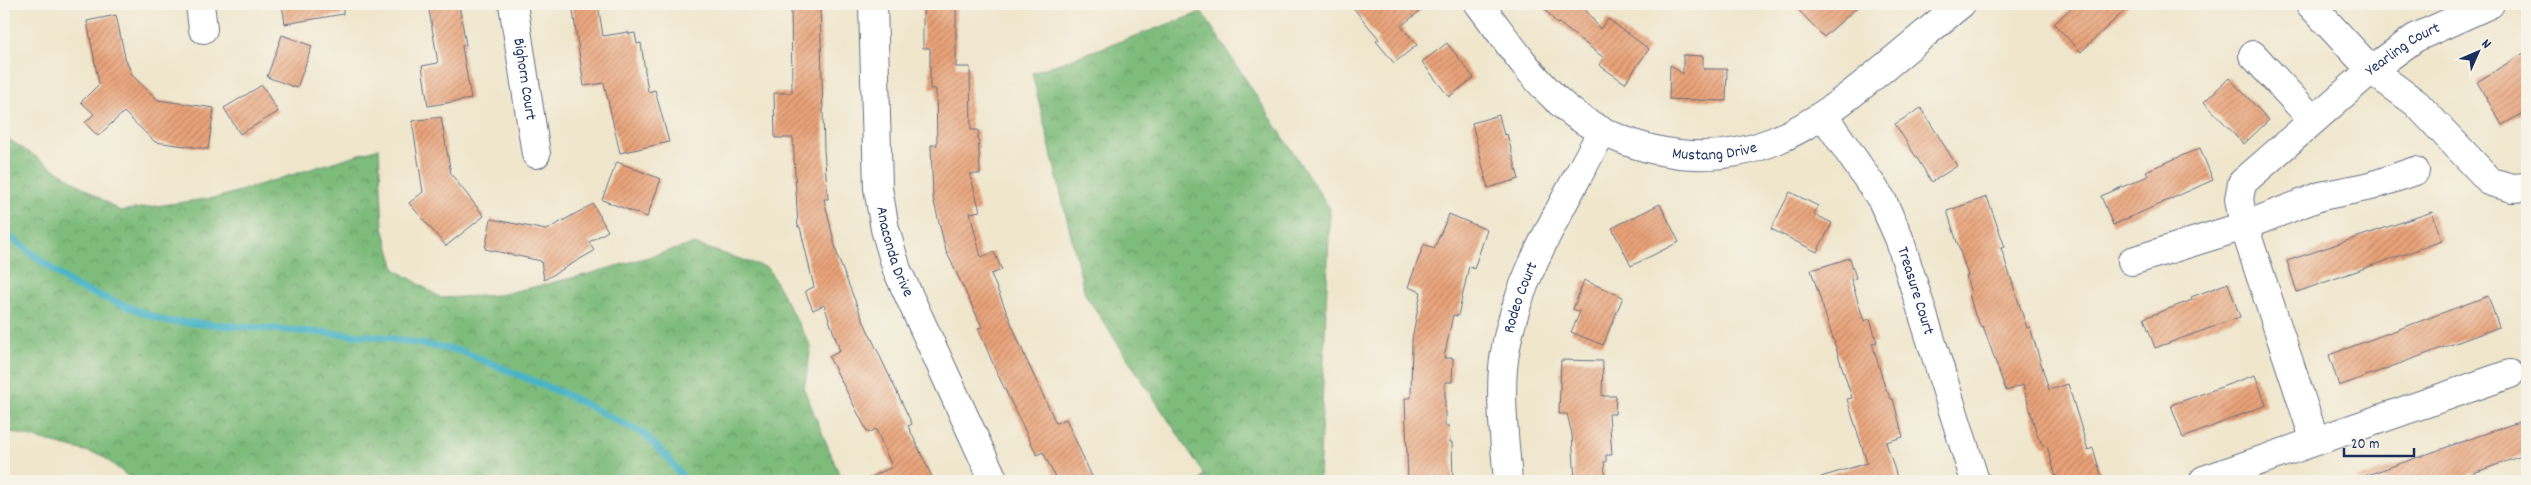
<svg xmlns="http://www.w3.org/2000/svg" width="2531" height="485" font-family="Dekko,sans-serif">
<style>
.forest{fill:url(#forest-crowns);stroke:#4c766c}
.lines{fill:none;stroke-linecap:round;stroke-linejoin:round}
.stream{stroke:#4ab4c8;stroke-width:7}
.building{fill:url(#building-hatch)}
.minor-casing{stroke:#656f84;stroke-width:30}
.minor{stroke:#fff;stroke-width:28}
.labels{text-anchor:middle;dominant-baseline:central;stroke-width:5;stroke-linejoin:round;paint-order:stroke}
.street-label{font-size:16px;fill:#1b2f5e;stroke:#f7f3e8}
</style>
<defs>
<pattern id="forest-crowns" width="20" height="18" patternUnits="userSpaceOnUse" patternTransform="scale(1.25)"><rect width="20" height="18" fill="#7ebc7b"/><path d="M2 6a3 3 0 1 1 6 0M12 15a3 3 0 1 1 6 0" fill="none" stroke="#669968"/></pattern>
<pattern id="building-hatch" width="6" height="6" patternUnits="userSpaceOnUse" patternTransform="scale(1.25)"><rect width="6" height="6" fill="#eaa379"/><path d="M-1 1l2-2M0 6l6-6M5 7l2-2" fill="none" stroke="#bd8566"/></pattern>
</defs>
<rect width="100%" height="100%" fill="#f7f3e8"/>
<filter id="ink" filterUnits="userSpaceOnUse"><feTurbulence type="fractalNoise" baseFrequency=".02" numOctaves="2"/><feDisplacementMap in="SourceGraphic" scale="10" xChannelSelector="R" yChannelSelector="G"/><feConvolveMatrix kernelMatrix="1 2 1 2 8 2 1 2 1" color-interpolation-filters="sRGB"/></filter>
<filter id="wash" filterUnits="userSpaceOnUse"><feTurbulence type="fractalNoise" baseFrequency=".0096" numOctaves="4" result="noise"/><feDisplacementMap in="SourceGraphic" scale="20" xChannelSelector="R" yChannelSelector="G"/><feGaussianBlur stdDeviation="1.12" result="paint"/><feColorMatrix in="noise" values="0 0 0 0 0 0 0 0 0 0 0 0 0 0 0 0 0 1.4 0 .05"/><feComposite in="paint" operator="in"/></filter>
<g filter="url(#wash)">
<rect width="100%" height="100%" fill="#efe6cc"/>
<!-- forest -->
<g class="forest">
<polygon points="1202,12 1330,209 1319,481 1200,481 1204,474 1085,294 1032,73"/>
<polygon points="4,132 5,137 120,211 220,197 379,148 383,228 395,269 441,298 499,295 585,275 694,244 768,268 811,347 804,389 842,481 134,481 101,455 4,430"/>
</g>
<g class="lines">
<!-- stream -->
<polyline class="stream" points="4,232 74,286 165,321 382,337 461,351 567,395 644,434 669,459 685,481"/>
</g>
<g id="blocks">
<!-- building -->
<g class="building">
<polygon points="282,4 343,4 343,14 285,24"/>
<polygon points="428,4 459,4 466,45 462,46 471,99 428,106 422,66 438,63"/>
<polygon points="572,4 598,4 603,36 628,32 629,34 635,33 637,44 641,43 648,92 655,90 669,142 620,153 604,83 584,86"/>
<polygon points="791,4 820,4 824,150 828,199 824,199 838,258 862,318 912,424 908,426 934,481 863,481 892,467 876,429 868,433 829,357 840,351 824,305 813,310 805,291 814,287 800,227 798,227 793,138 775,138 774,93 792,93"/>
<polygon points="923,4 956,4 956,67 970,67 971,130 978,130 980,174 970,174 980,211 970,213 981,257 994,252 1002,270 991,274 1026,359 1056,423 1066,419 1094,481 1057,481 1043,452 1037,455 996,371 978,328 982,327 946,251 933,198 931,145 937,145 936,89 930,89 930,48 923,48"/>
<polygon points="1350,4 1429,4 1401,26 1417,45 1394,63 1376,41 1379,39"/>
<polygon points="1541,4 1596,4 1585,9 1600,29 1608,19 1649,49 1625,83 1599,65 1604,58 1559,23 1557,24"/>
<polygon points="1793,4 1861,4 1824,37"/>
<polygon points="2075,4 2131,4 2081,52 2054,24"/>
<polygon points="116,15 125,57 132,75 158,100 214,108 208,149 155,142 124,112 98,136 85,123 94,114 81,102 99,84 87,21"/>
<polygon points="282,35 312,46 297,88 267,77"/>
<polygon points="1447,43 1474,78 1449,97 1422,62"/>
<polygon points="2527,51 2527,111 2502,125 2477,82"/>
<polygon points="1683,55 1703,56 1703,69 1727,69 1726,101 1669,99 1670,65 1683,74"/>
<polygon points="2229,78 2269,120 2244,144 2204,102"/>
<polygon points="262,85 278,112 240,134 224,108"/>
<polygon points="1921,108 1957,166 1932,182 1895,124"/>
<polygon points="1499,115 1504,135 1507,134 1519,179 1488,188 1472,123"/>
<polygon points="441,117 451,174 484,216 446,246 409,203 423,192 412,121"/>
<polygon points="2200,148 2213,180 2113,225 2101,196 2148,176 2146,171"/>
<polygon points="617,162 661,179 647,217 602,200"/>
<polygon points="1790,192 1818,206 1814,214 1832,223 1817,252 1771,229"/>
<polygon points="1987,197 2005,247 2001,248 2027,328 2030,327 2049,390 2068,384 2088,450 2093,448 2103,481 2057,481 2047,446 2044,447 2037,435 2023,385 2006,391 1983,326 1981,327 1975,315 1969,294 1971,293 1966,276 1968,276 1947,211"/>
<polygon points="593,204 608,231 589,242 594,251 544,280 541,261 485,249 491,219 546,230"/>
<polygon points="1660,204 1679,242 1631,266 1612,228"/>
<polygon points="2432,212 2442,241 2297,292 2287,261"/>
<polygon points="1449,214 1487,230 1474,269 1469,266 1458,316 1453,315 1444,358 1453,358 1452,382 1445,382 1445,426 1449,426 1450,442 1452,442 1453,479 1408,481 1405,398 1411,398 1412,339 1421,292 1408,287 1424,244 1434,249"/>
<polygon points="1850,258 1856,278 1851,279 1864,321 1870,319 1877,342 1872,343 1885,387 1891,399 1893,399 1903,437 1886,442 1897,477 1883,481 1822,481 1821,477 1867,463 1847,399 1852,398 1811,270"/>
<polygon points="1584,280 1623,297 1603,345 1571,332 1580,312 1573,309"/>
<polygon points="2228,283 2240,317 2155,348 2144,318 2192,300 2191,297"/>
<polygon points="2488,296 2499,327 2339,386 2329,355"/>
<polygon points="1561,360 1603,361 1602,396 1616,396 1615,414 1609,414 1612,455 1606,455 1606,462 1604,462 1606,481 1575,481 1572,434 1567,414 1559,414"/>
<polygon points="2255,375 2266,405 2183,438 2171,405"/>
<polygon points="2527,419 2527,454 2451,481 2356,481 2356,479"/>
</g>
</g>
</g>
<g filter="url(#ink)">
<use href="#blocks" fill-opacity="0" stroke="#656f84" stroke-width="1"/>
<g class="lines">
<defs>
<g id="minor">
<polyline points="200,4 203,29"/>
<path id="s1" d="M513,4L536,154"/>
<path id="s2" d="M873,4L878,188L885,229L897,270L994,481"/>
<path id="s3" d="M1479,4C1503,35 1526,70 1555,98C1581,123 1616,140 1651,149C1747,172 1809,130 1880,71C1907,49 1934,26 1961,4"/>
<polyline points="2310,4 2371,70 2416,103 2491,182 2512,188 2527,187"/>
<polyline points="2253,55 2313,120"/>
<path id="s4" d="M1824,116L1882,200L1899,238L1975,481"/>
<polyline points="2132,261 2244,226 2321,196 2371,186 2415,171"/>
<path id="s5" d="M2315,441L2244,226L2239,199L2242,183L2371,70L2415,38L2490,4"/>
<polyline points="2204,480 2510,374"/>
<path id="s6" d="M1508,481C1505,444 1500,405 1503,368C1511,284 1564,205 1602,131"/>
</g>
</defs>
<!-- minor casing -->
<use href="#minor" class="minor-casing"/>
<!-- minor -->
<use href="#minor" class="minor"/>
</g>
</g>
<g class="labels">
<!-- street labels -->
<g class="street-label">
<text stroke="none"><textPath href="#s5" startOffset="480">Yearling Court</textPath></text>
<text stroke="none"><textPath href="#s1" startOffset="76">Bighorn Court</textPath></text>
<text stroke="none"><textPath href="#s3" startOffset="295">Mustang Drive</textPath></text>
<text stroke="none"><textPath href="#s2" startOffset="250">Anaconda Drive</textPath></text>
<text stroke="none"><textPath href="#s4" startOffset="199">Treasure Court</textPath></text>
<text stroke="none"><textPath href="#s6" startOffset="186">Rodeo Court</textPath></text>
</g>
</g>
<!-- margin -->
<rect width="2531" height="485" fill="none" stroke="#f7f3e8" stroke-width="20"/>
<!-- north arrow -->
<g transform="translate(2478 52) rotate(45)" stroke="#f7f3e8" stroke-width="4" paint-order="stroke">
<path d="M0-4L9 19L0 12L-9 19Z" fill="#1b2f5e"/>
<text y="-8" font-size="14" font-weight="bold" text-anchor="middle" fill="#1b2f5e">N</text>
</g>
<!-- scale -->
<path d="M2344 448v8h70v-8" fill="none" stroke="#1b2f5e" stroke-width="2.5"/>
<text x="2351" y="448" font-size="15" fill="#1b2f5e" stroke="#f7f3e8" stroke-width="4" paint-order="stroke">20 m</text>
</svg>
